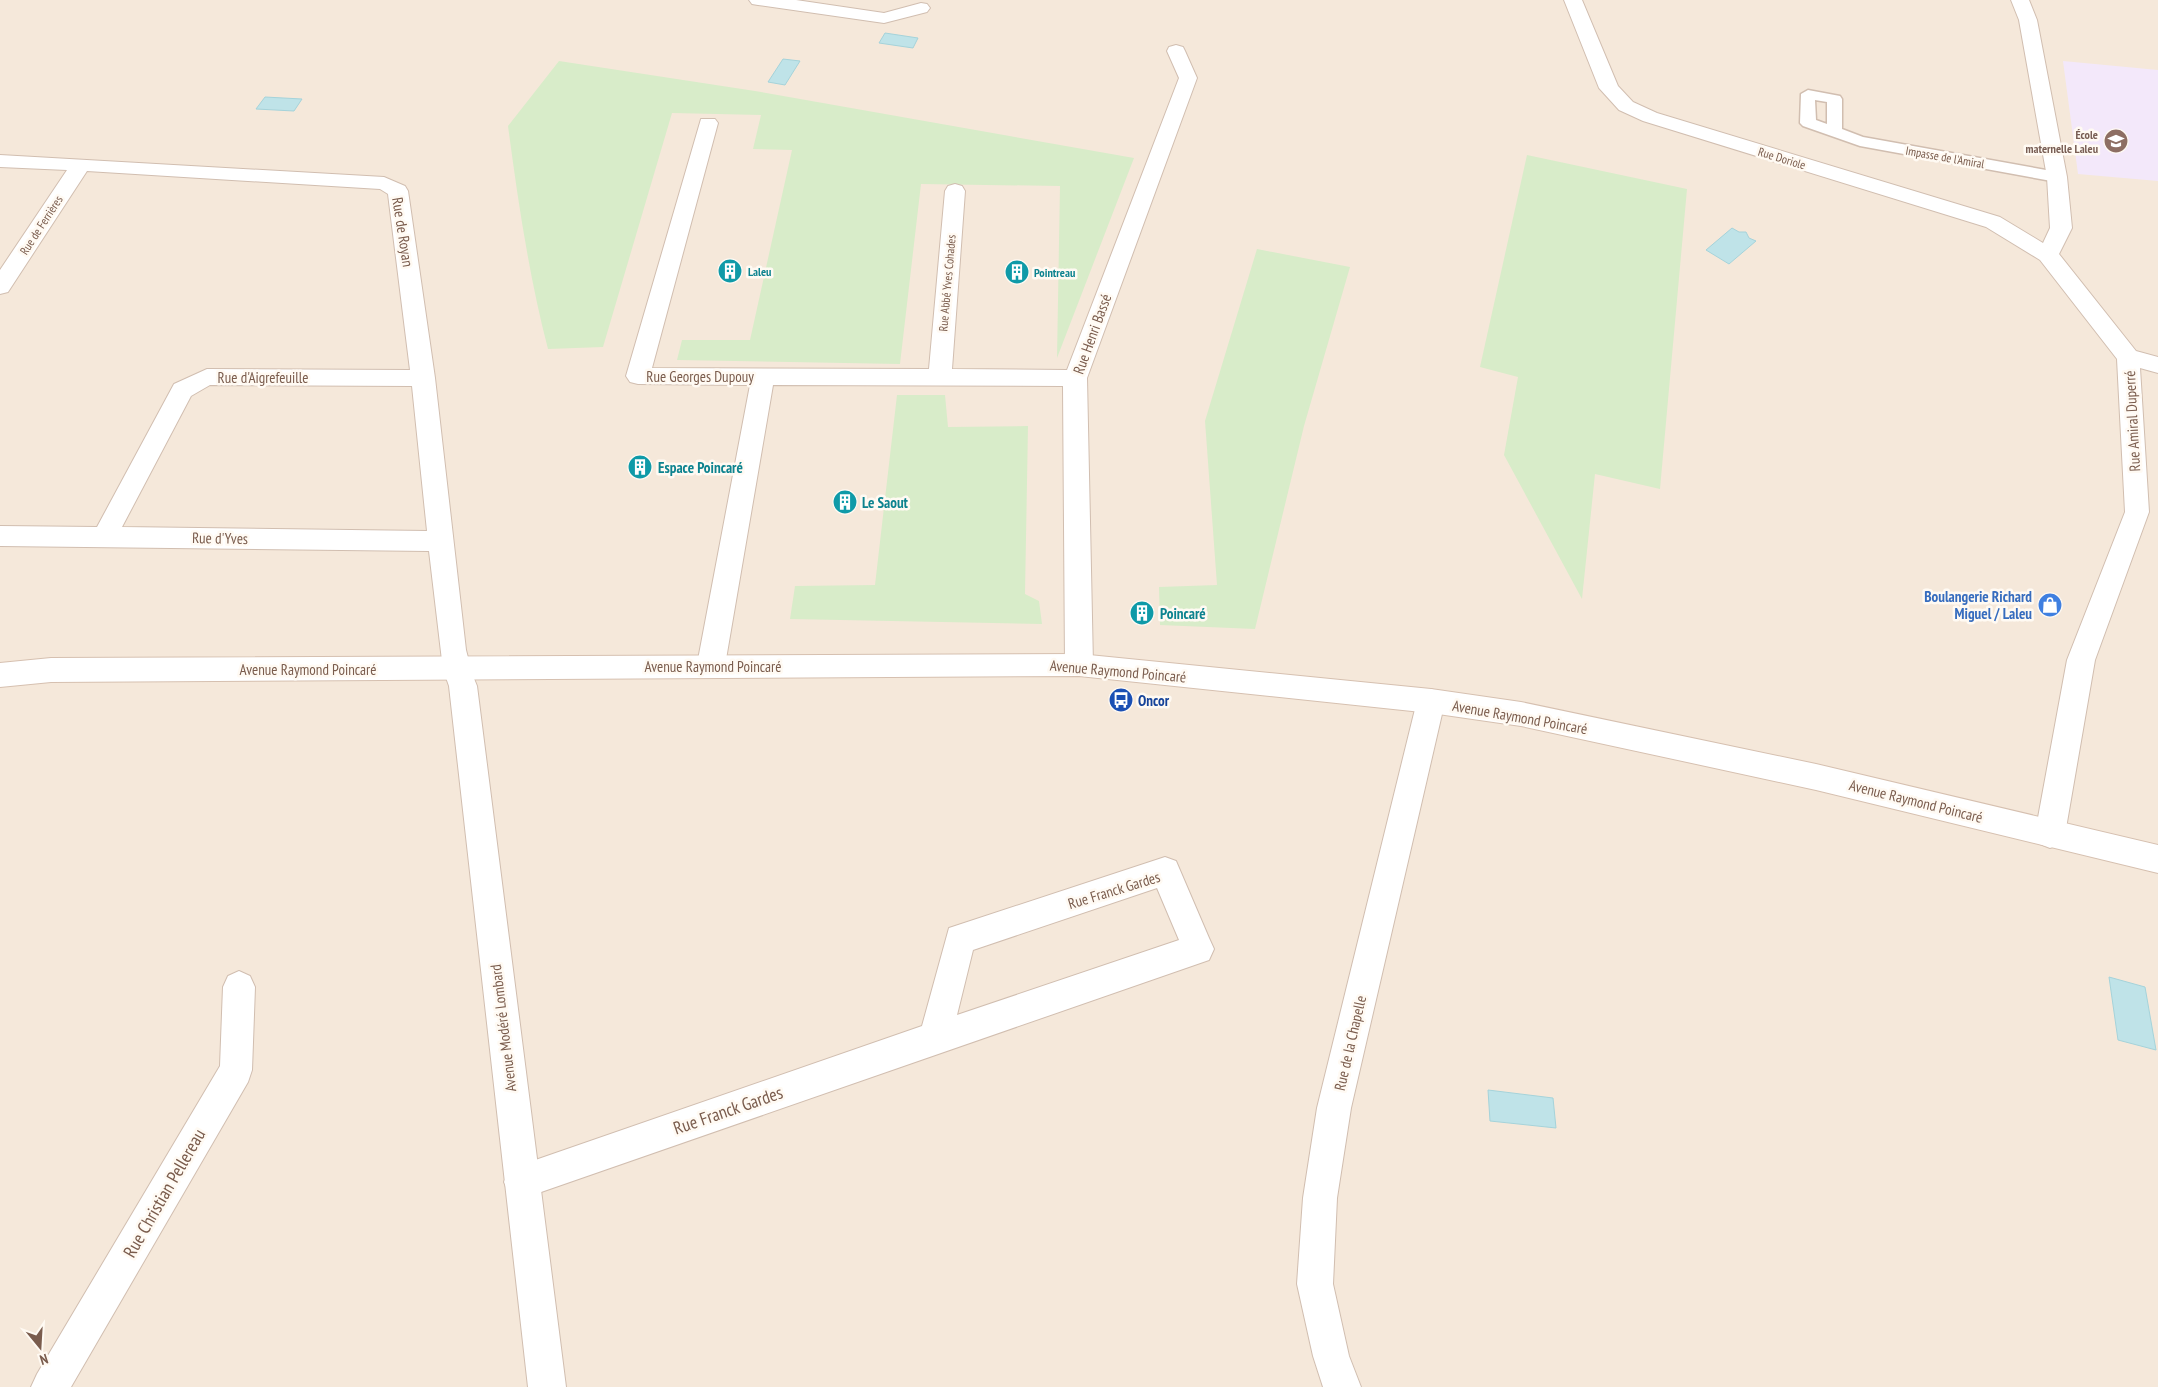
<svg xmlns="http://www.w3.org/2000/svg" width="2158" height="1387" font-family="'PT Sans Narrow',sans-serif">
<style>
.residential{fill:#f5e8da}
.education{fill:#f3e8fa}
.green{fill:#d8ecc9}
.water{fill:#bfe3e8;stroke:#a5d3da}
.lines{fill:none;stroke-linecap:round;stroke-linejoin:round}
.service-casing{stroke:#d1beb0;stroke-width:3}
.minor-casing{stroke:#d1beb0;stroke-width:2}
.tertiary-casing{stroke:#d1beb0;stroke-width:2}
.secondary-casing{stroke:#d6c0b0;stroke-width:2}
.service{fill:#fff;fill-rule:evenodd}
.minor{fill:#fff;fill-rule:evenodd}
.tertiary{fill:#fff;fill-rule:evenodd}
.secondary{fill:#fff;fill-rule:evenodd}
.labels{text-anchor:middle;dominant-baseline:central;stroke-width:5;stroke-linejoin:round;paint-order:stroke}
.far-education-label{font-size:12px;font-weight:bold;fill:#785e54;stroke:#fffaf3;text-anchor:end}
.far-street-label{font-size:12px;fill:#7a5c4d;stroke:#fffaf3}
.far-culture-label{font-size:12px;font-weight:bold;fill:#0d838f;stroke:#fffaf3;text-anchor:start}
.street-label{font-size:15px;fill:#7a5c4d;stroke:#fffaf3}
.culture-label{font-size:15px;font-weight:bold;fill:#0d838f;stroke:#fffaf3;text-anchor:start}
.shop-label{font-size:15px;font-weight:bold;fill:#366cbe;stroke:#fffaf3;text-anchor:end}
.transit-label{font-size:15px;font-weight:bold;fill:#164399;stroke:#fffaf3;text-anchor:start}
.near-street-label{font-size:18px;fill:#7a5c4d;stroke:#fffaf3}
</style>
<rect width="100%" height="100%" fill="#fdf6ec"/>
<!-- residential -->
<rect class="residential" x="0" y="0" width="2158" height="1387"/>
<!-- education -->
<polygon class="education" points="2063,61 2158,70 2158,181 2078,174"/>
<!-- green -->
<g class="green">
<path d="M559,61L755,91L1134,158L1057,358L1060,186L921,184L900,364L677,360L682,340H750L792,150L753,149L761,115L672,113L603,347L548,349C529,276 518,201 508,126Z"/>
<polygon points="1527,155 1687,189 1660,489 1595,474 1582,599 1504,455 1518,377 1480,367"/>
<polygon points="1257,249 1350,267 1304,426 1255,629 1160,625 1159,587 1217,585 1205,421"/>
<polygon points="897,395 945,395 948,427 1028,426 1025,594 1039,601 1042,624 790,619 795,586 875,585"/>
</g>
<!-- water -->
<g class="water">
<polygon points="885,33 918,38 913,48 879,43"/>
<polygon points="783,59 800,61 785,85 768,82"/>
<polygon points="265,97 302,99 294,111 256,109"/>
<polygon points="1732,228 1739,232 1746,232 1749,238 1756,241 1729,264 1706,250"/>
<polygon points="2109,977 2145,987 2156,1050 2118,1040"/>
<polygon points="1488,1090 1553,1098 1556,1128 1490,1121"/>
</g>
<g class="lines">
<defs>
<path id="service" d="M1808,90L1840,96L1842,99V129L1863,137L2057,172L2065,177L2057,182L1860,146L1803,126L1800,123L1801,94ZM1815,100L1827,102V124L1816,120Z"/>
<g id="minor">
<polygon points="749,0 796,0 884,13 921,3 927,4 930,8 927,12 884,23 758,5 752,4"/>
<polygon points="1564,0 1582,0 1618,86 1633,102 1657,113 2000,217 2043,243 2050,228 2047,177 2019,20 2011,0 2029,0 2037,20 2067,177 2072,228 2059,254 2136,351 2158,357 2158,373 2140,368 2149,512 2095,660 2065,834 2060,844 2050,848 2040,844 2035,834 2067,660 2125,512 2117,359 2040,260 1986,227 1643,121 1619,110 1599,88"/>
<polygon points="1176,45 1183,47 1185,51 1197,78 1087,378 1093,665 1089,673 1079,676 1069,673 1065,665 1063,386 773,385 725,665 721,673 711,676 701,673 697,665 750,385 638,384 630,382 626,376 701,119 715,119 718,123 652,368 929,369 945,191 948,186 955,184 962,186 965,191 952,369 1067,370 1179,78 1167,51 1169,47"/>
<path d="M0,155L384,177L405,186L408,191L435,378L466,650L471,669L467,677L457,680L447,677L443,669L429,551L0,546V526L97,527L174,384L207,369L410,370L388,194L380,189L87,171L8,292L0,294V270L67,170L0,167ZM210,385L412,386L427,531L122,527L191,396Z"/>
<polygon points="1431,689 1441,693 1445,701 1351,1108 1337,1198 1333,1284 1349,1356 1361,1387 1323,1387 1313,1356 1297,1284 1303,1198 1317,1108 1417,701 1421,693"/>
<path d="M1165,857L1176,861L1209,938L1214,949L1209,960L521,1199L509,1194L504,1182L509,1170L521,1165L922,1026L949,928ZM1157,888L1179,940L957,1015L973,950Z"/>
<polygon points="239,971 250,976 255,987 252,1070 248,1082 71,1387 31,1387 37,1374 220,1066 223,987 228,976"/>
</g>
<polygon id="tertiary" points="457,658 467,661 477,686 566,1387 528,1387 449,686 443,669 447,661"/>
<polygon id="secondary" points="1079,654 1431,689 1521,702 1816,764 2158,845 2158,873 1816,790 1521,726 1431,713 1079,676 51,682 0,687 0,663 51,658"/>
</defs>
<!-- service casing -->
<use href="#service" class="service-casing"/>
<!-- minor casing -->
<use href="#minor" class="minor-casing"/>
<!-- tertiary casing -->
<use href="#tertiary" class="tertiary-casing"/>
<!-- secondary casing -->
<use href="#secondary" class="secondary-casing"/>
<!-- service -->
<use href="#service" class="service"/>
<!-- minor -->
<use href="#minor" class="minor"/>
<!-- tertiary -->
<use href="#tertiary" class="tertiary"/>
<!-- secondary -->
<use href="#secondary" class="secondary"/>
</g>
<!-- icons -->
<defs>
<symbol id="school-disc" viewBox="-11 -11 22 22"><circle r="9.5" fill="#8d6e63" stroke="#fffaf3"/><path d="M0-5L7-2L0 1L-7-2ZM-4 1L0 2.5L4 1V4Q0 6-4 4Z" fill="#fff"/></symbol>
<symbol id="building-disc" viewBox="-11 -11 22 22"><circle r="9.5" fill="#0f9aa8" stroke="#fffaf3"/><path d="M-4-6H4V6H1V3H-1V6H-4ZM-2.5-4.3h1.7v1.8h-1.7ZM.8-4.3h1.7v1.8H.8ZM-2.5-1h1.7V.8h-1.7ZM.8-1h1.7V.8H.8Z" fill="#fff"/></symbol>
<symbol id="shop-disc" viewBox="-11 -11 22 22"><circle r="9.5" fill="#3f7fe0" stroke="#fffaf3"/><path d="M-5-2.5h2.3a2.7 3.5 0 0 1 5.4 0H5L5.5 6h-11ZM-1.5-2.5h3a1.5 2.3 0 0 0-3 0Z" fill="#fff"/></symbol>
<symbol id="bus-disc" viewBox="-11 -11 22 22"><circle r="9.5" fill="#1a4fb4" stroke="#fffaf3"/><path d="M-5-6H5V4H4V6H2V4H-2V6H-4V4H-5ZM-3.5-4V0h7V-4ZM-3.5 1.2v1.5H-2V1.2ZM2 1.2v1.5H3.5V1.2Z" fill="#fff"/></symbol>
</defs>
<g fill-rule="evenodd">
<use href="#school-disc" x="2102" y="127" width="28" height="28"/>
<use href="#building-disc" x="716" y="257" width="28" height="28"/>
<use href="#building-disc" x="1003" y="258" width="28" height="28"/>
<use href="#building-disc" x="626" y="453" width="28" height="28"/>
<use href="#building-disc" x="831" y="488" width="28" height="28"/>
<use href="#shop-disc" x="2036" y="591" width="28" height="28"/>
<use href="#building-disc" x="1128" y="599" width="28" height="28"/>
<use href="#bus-disc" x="1107" y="686" width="28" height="28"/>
</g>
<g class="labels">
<!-- far-education labels -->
<g class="far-education-label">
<text x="2098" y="134">École<tspan x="2098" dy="14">maternelle Laleu</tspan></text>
</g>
<!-- far-street labels -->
<g class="far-street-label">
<text transform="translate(1945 157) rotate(10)">Impasse de l'Amiral</text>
<text transform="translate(1782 158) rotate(17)">Rue Doriole</text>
<text transform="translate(41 225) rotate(-57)">Rue de Ferrières</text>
<text transform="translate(947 283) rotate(-85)">Rue Abbé Yves Cohades</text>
</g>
<!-- far-culture labels -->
<g class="far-culture-label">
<text x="748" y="271">Laleu</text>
<text x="1034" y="272">Pointreau</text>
</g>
<!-- street labels -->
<g class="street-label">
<text transform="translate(403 232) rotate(81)">Rue de Royan</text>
<text transform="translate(1092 334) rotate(-70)">Rue Henri Bassé</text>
<text x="700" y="376">Rue Georges Dupouy</text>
<text x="263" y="377">Rue d'Aigrefeuille</text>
<text transform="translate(2132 421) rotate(-93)">Rue Amiral Duperré</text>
<text transform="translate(220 538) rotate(1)">Rue d'Yves</text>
<text x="713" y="666">Avenue Raymond Poincaré</text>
<text x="308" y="669">Avenue Raymond Poincaré</text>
<text transform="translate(1118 671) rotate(5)">Avenue Raymond Poincaré</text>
<text transform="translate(1520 717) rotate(10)">Avenue Raymond Poincaré</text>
<text transform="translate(1916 801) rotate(14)">Avenue Raymond Poincaré</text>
<text transform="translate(1114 890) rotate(-17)">Rue Franck Gardes</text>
<text transform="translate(503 1028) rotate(-97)">Avenue Modéré Lombard</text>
<text transform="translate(1350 1043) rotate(-77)">Rue de la Chapelle</text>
</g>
<!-- culture labels -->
<g class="culture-label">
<text x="658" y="467">Espace Poincaré</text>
<text x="862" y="502">Le Saout</text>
<text x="1160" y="613">Poincaré</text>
</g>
<!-- shop labels -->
<g class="shop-label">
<text x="2032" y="596">Boulangerie Richard<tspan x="2032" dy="17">Miguel / Laleu</tspan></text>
</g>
<!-- transit labels -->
<g class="transit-label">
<text x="1138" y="700">Oncor</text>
</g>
<!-- near-street labels -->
<g class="near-street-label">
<text transform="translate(728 1110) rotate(-19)">Rue Franck Gardes</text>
<text transform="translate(164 1193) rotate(-60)">Rue Christian Pellereau</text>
</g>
</g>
<!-- north arrow -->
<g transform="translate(40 1347) rotate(162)" stroke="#fffaf3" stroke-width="4" paint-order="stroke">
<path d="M0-4L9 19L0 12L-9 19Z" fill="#7a5c4d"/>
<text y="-8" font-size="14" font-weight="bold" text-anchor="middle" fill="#7a5c4d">N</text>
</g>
</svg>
